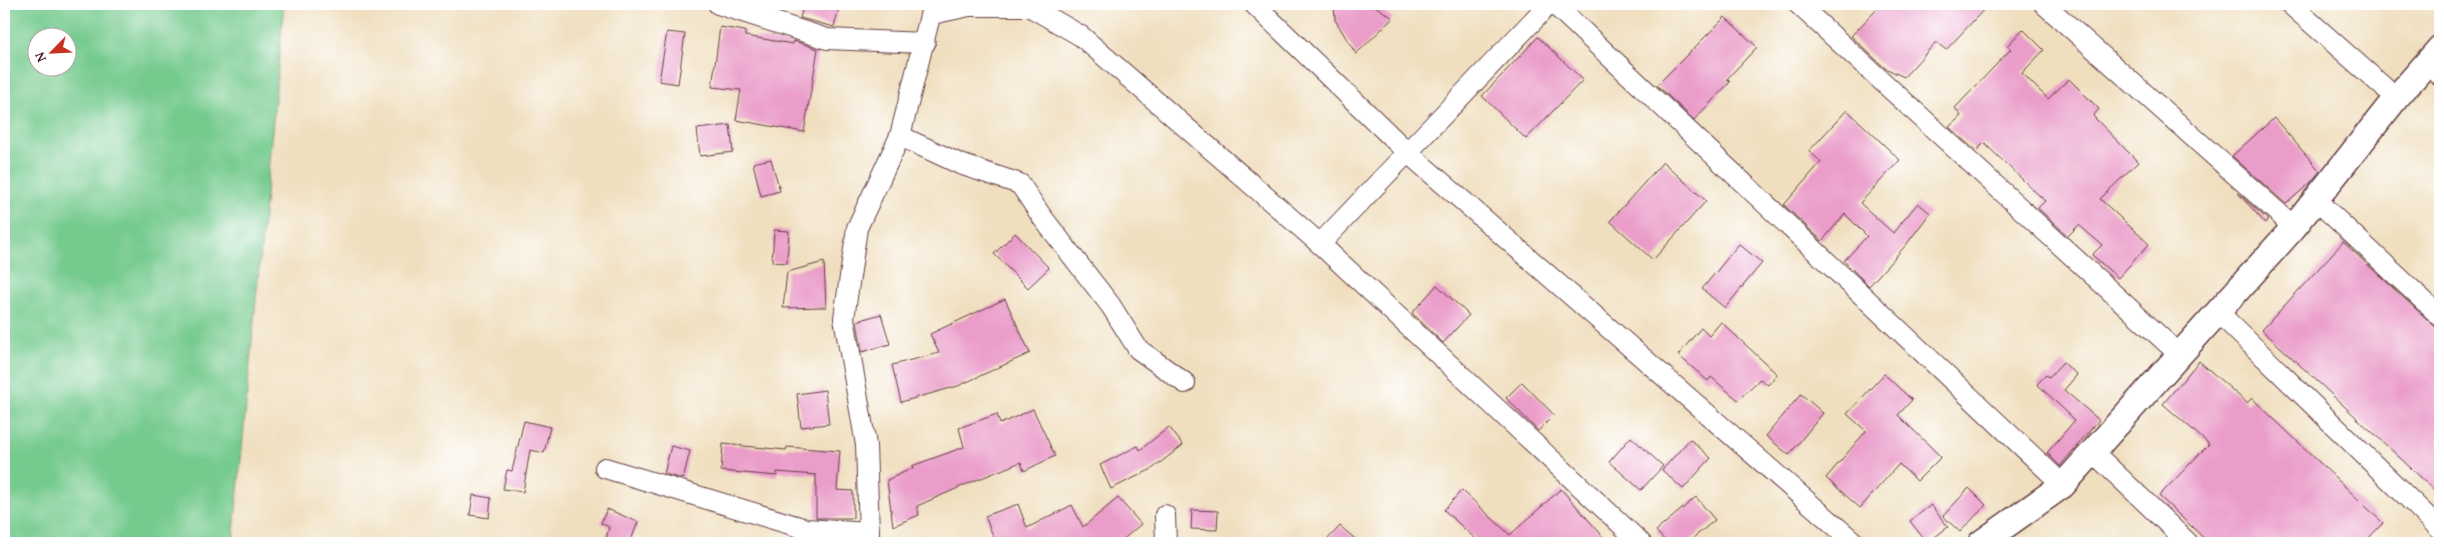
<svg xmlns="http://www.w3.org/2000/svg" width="2444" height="547" font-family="'Gentium Book Plus',serif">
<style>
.green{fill:#74ca8e;stroke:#5f745c;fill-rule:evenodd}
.building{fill:#ea9dc9}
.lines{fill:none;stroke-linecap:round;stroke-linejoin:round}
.minor-casing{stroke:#633c41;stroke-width:22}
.major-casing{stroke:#633c41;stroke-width:28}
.minor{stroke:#fff;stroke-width:20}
.major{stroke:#fff;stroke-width:25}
</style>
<rect width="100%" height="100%" fill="#fff"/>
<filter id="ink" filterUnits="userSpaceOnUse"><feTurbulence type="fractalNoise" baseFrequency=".02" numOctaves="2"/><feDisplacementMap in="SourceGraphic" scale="10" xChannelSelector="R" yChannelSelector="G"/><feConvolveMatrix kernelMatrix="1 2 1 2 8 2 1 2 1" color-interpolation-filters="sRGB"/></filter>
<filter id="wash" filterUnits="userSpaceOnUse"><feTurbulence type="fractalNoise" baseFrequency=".0096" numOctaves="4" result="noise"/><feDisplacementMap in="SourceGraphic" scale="20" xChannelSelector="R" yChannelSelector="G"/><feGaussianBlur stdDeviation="1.12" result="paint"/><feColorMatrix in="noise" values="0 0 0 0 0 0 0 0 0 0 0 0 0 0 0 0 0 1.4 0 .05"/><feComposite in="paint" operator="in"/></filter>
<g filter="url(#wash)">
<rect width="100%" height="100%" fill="#f0dfbf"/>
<!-- green -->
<path class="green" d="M4,4H284L233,543H4ZM38,38H68V68H38Z"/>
<g id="blocks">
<!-- building -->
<g class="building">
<polygon points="804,4 840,4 834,27 800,18"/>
<polygon points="1334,4 1372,4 1393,18 1356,54 1335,20"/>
<polygon points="1882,4 1989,4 1946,50 1936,42 1904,77 1885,68 1851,36"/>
<polygon points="1725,17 1757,47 1727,79 1730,82 1694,120 1657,85"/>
<polygon points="720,27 745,31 745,36 793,44 794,41 818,49 804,132 736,120 741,90 712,87"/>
<polygon points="2023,29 2044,50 2022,73 2048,99 2069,79 2099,109 2093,116 2138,162 2100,199 2149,244 2118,278 2092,255 2102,245 2079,225 2068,236 2038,208 2045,201 1984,143 1976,151 1949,127 1961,116 1955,108 2011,49 2007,46"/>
<polygon points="667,32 685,34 678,84 659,81"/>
<polygon points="1538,37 1583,80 1526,139 1482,96"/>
<polygon points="1847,110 1900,160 1860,203 1893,233 1918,203 1930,213 1906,245 1869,286 1844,261 1867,236 1845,214 1822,241 1784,205 1821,162 1809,151"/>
<polygon points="2274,118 2320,171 2310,183 2286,204 2232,156"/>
<polygon points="730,125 733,152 700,156 697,129"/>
<polygon points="771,159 780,191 761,196 753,163"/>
<polygon points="1663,162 1706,201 1653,260 1610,221"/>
<polygon points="2238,193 2268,220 2265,223"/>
<polygon points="774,230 789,231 787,263 772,262"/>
<polygon points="1015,233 1049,268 1028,288 994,254"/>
<polygon points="2343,242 2440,331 2440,495 2262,330"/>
<polygon points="1739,244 1762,263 1725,308 1702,289"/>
<polygon points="824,262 826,307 783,308 787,272"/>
<polygon points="1437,285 1469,315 1443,343 1412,313"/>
<polygon points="1005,299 1030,353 958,386 901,402 892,365 939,353 930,334"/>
<polygon points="881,314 890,344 862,352 857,321"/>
<polygon points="1721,322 1777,374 1768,385 1760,379 1738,400 1711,377 1708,381 1678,355 1701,328 1709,336"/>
<polygon points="2199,361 2247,403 2252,398 2383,523 2364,543 2209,543 2159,496 2209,444 2163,404"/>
<polygon points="2063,362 2077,375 2064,390 2099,420 2060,466 2047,453 2075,420 2037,384 2046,375 2049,377"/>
<polygon points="1884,374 1912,400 1898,415 1941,457 1917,481 1899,464 1860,508 1826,478 1866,431 1847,414"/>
<polygon points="1522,382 1554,415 1538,431 1506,398"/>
<polygon points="825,390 829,424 801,427 797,394"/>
<polygon points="1801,394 1823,413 1789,455 1766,436"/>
<polygon points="1033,409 1055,456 1024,471 1021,462 974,481 917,506 919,515 893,526 887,480 913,468 912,466 964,447 959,428 997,414 1000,424"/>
<polygon points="524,421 550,427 544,453 530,450 523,492 503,489 507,470 512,471"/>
<polygon points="1169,427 1183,445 1152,469 1111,489 1100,465 1138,446 1140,450"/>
<polygon points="1631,437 1663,466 1641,490 1609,462"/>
<polygon points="1690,439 1711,458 1683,489 1662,470"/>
<polygon points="723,444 786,450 787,447 840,451 837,490 853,491 853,518 816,518 816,475 777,472 777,476 721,471"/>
<polygon points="671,446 690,451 683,479 664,474"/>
<polygon points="1969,488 1986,505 1960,532 1943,516"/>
<polygon points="1561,489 1609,543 1480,543 1444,510 1462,490 1510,535"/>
<polygon points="473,495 491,498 489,518 470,515"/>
<polygon points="1696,497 1715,520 1687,543 1667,543 1656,531"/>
<polygon points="1118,498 1141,524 1119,543 996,543 985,516 1018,504 1027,528 1072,505 1083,527"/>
<polygon points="1931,505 1948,527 1927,543 1910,521"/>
<polygon points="607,509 638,522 630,543 605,543 609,527 601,523"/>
<polygon points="1192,510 1218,511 1217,530 1191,529"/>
<polygon points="1340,526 1360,543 1324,543"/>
</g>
</g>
</g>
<g filter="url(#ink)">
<use href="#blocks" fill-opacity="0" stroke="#633c41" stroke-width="1"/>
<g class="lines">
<defs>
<g id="minor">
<polyline points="718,4 827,39 925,43"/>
<polyline points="1254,4 1407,152 1855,543"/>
<polyline points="1554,4 2063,485"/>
<polyline points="1798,4 2181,356"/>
<polyline points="2044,4 2294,227"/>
<polyline points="2290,4 2396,98"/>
<polyline points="932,14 969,6 1029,6 1081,36 1320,244 1641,543"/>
<polyline points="2428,63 2440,75"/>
<polyline points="900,136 960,164 1020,184 1042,217 1111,306 1138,349 1185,383"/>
<polyline points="2316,200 2440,316"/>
<polyline points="1320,244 1549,4"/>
<polyline points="2219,313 2440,529"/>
<polyline points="2093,452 2188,543"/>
<polyline points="605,468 806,529 869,533"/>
<polyline points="1165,515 1166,543"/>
<polyline points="867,543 869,533 866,445 844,318 857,228 900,136 933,4"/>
</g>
<polyline id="major" points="1981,543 2063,485 2294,227 2396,98 2440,48"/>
</defs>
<!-- minor casing -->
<use href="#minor" class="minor-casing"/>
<!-- major casing -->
<use href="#major" class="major-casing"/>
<!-- minor -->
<use href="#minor" class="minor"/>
<!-- major -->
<use href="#major" class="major"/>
</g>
</g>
<!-- margin -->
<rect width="2444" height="547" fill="none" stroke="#fff" stroke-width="20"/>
<!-- north arrow -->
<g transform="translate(52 52) rotate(246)"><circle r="24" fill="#ffffff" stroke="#b7a5aa"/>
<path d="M0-4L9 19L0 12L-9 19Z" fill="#c8321e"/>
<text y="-8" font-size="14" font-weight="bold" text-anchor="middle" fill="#4a1f2b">N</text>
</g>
</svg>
